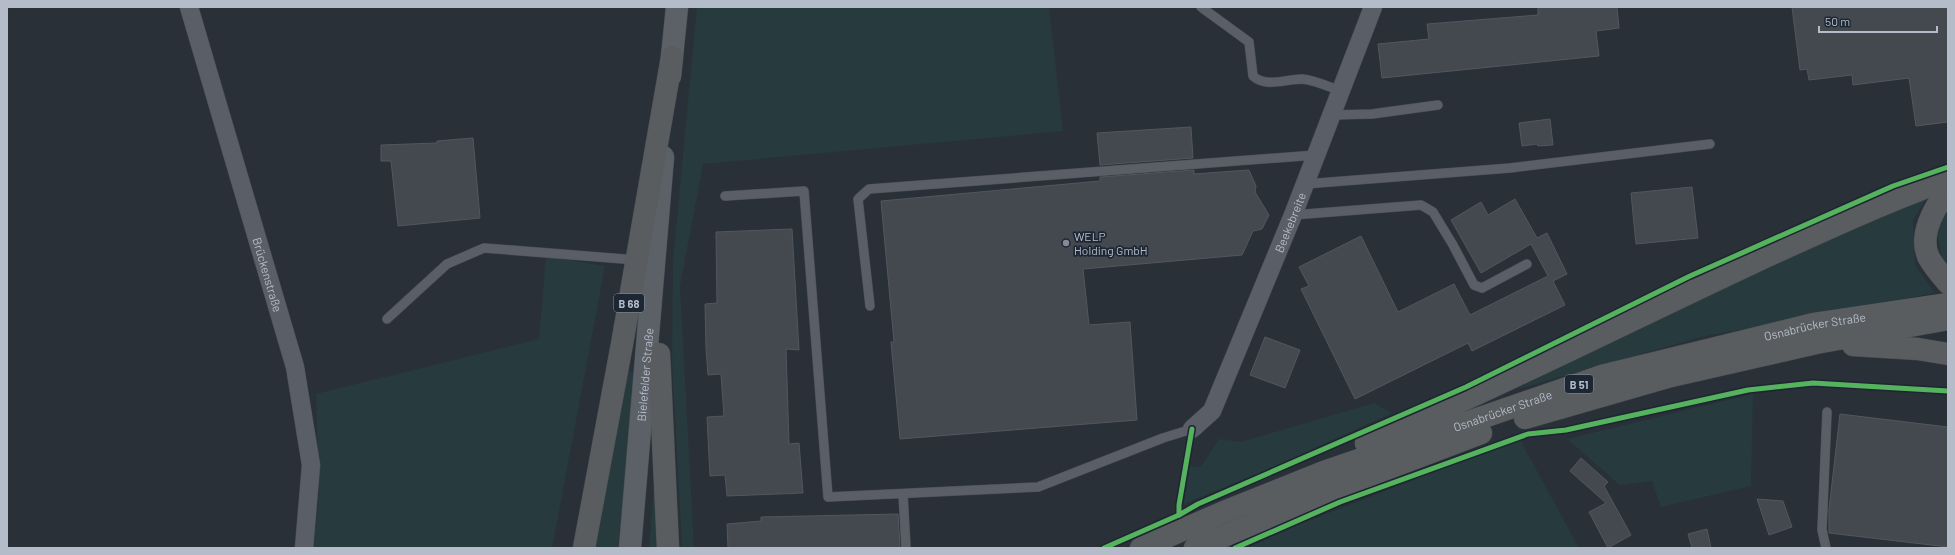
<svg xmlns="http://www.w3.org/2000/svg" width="1955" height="555" font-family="Barlow,sans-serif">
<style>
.green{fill:#273a3e}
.building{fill:#444950;stroke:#52575f}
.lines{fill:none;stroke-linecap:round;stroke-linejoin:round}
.lane-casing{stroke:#484c53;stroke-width:10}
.street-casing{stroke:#484c53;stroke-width:19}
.primary-casing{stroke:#484c55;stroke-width:23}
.highway-casing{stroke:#474c53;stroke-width:23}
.lane{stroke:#5a5e66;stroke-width:9}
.street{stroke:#5a5e66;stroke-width:18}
.primary{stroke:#5c6168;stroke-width:22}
.highway{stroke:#5a5d60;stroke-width:22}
.cycleway-casing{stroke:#1d2633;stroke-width:8}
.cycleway{stroke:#56b35d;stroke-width:5}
.poi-dot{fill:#848b96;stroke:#1d2633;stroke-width:1.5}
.labels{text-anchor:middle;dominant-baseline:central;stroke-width:3.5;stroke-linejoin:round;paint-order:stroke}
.shield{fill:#1d2633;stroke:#878f9c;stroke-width:1}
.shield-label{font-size:11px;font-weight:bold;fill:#b4bcc9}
.street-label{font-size:12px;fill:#b4bcc9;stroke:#1d2633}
.poi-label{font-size:12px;fill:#b4bcc9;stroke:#1d2633;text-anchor:start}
</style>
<rect width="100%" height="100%" fill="#2a3038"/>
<!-- green -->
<g class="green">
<polygon points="697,7 1049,7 1063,131 703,164 680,286 694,548 682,548 672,361 673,261"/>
<path d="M1928,196L1913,220L1915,265L1935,293L1701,337L1514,390C1651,323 1787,255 1928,196Z"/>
<polygon points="1948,205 1948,266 1943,264 1936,228"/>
<polygon points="546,256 605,266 552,548 313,548 319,490 316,394 539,339"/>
<polygon points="624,371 636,372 618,548 593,548"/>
<polygon points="1753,394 1751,486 1661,507 1652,481 1620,485 1567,439"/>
<polygon points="1374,403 1392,413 1266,470 1184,504 1190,466 1201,467 1219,439 1241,442"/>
<polygon points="1519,438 1579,548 1247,548 1296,526"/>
<polygon points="656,459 660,548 649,548"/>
</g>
<!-- building -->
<g class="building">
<polygon points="1538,7 1617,7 1619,28 1596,31 1599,56 1382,78 1378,44 1429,39 1427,24 1538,15"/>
<polygon points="1792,7 1948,7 1948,122 1916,126 1909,78 1853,85 1852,75 1809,80 1807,69 1800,70"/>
<polygon points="1550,119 1553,145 1538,146 1537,144 1522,146 1519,123"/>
<polygon points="1191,127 1193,158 1100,165 1097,133"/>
<polygon points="473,138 480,218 398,226 391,161 381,161 381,145 437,143 437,141"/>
<polygon points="1194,170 1194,174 1249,170 1256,186 1255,192 1269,215 1262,229 1253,231 1242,255 1083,269 1089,325 1130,322 1137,420 900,439 891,342 894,342 881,201 1100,181 1100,177"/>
<polygon points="1692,187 1698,238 1636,244 1631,193"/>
<polygon points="1515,199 1537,238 1547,233 1567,274 1553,281 1565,305 1472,351 1468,343 1355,399 1301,289 1309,286 1299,267 1361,236 1398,312 1454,284 1470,315 1548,276 1531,244 1481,273 1451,220 1481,202 1488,215"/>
<polygon points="792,229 799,350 786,349 789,444 799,443 803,493 727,496 725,475 710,476 707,417 724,416 721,374 708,375 706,348 705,304 717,303 716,232"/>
<polygon points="1265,337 1300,350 1285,388 1250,375"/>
<polygon points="1840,414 1948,427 1948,547 1829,533 1829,509"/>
<polygon points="1581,458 1608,482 1604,486 1631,535 1608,548 1589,512 1606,503 1570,471"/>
<polygon points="1757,499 1783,501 1792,527 1769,535"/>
<polygon points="898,514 900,548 728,548 727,524 761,521 761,517"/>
<polygon points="1707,529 1711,548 1692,548 1688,534"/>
</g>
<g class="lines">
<defs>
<g id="lane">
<path d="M1201,7L1249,42L1253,76C1266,88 1286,79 1302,79C1315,80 1329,87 1341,91"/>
<polyline points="1332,115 1372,114 1438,105"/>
<polyline points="1305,184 1510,168 1710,144"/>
<polyline points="725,196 804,191 828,497 1038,487 1163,438 1192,429"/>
<polyline points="1293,215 1421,205 1433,212 1453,245 1474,285 1482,288 1527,264"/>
<polyline points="870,306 858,199 869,189 1316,155"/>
<polyline points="387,319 447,264 484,248 637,260"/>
<polyline points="903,494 906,548"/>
<polyline points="1826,548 1822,530 1827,412"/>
</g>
<g id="street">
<path id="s1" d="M189,7L295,367L311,465L304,548"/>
<path id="s2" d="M1192,429L1212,411L1293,215L1373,7"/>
</g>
<g id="primary">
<polyline points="670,76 677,7"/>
<path id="s3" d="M630,548L663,157"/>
</g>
<g id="highway">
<path d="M1948,191C1934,207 1918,236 1929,258C1934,267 1941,275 1948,283"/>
<polyline points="1853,345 1918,349 1948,354"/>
<polyline points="659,354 668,548"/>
<polyline points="1525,418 1671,376 1816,343 1948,319"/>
<path d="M1366,443C1496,388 1622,324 1750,264C1815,234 1880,204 1948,179"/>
<polyline points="584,548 622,344 672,57"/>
<path id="s4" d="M1141,548L1224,512L1324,472L1602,376L1814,324L1948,304"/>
<polyline points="1195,548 1376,473 1481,433"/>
</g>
</defs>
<!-- lane casing -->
<use href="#lane" class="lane-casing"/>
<!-- street casing -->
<use href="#street" class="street-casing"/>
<!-- primary casing -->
<use href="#primary" class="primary-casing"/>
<!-- highway casing -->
<use href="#highway" class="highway-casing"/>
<!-- lane -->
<use href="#lane" class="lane"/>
<!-- street -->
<use href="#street" class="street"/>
<!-- primary -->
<use href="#primary" class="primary"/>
<!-- highway -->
<use href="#highway" class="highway"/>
<defs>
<g id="cycleway">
<polyline points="1179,515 1179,505 1192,429"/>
<polyline points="1104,548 1179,515 1198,504 1466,387 1690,276 1893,186 1948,167"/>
<polyline points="1235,548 1340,502 1528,434 1566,430 1748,390 1813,383 1948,391"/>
</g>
</defs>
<!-- cycleway casing -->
<use href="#cycleway" class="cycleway-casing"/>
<!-- cycleway -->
<use href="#cycleway" class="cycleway"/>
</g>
<!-- markers -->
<circle class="poi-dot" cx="1066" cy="243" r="4"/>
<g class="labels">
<!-- shield labels -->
<g class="shield">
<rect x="614" y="294" width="30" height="18" rx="3"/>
<rect x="1565" y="375" width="28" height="18" rx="3"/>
</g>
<g class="shield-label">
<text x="629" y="303">B 68</text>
<text x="1579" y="384">B 51</text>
</g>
<!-- street labels -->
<g class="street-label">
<text stroke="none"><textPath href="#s2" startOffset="231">Beekebreite</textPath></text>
<text stroke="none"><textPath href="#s1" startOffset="279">Brückenstraße</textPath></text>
<text stroke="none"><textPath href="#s4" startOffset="711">Osnabrücker Straße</textPath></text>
<text stroke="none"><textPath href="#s3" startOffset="174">Bielefelder Straße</textPath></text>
<text stroke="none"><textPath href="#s4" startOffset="387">Osnabrücker Straße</textPath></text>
</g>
<!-- poi labels -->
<g class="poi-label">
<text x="1074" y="236">WELP<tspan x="1074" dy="14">Holding GmbH</tspan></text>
</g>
</g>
<!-- border -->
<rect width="1955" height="555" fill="none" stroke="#b4bcc9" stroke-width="16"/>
<!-- scale -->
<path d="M1819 26v6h118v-6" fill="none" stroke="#b4bcc9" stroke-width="2"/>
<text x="1825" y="26" font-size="12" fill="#b4bcc9" stroke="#1d2633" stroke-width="3" paint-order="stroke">50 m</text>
</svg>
